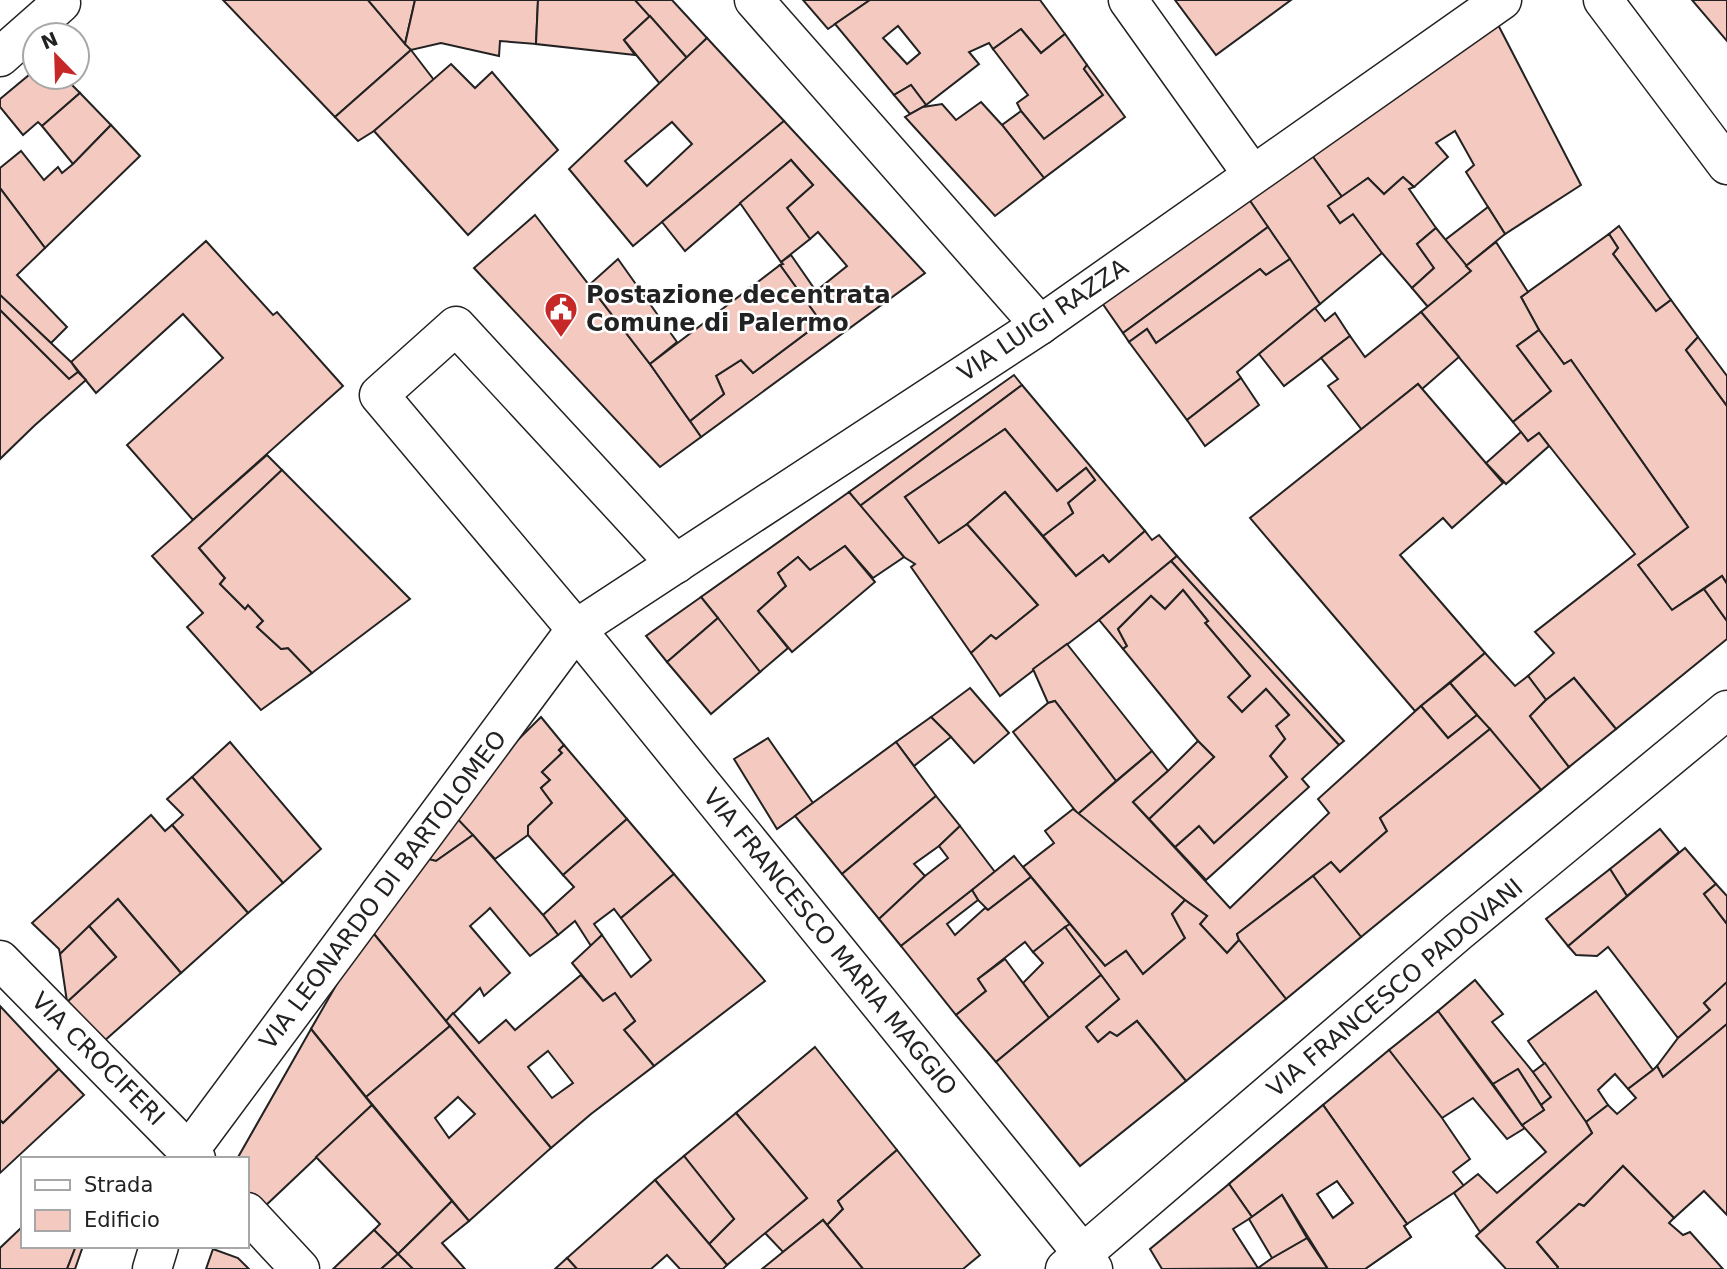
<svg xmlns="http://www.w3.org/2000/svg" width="1727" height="1269" font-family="'DejaVu Sans',sans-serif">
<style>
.building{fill:#f3c9c0;stroke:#222;stroke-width:2;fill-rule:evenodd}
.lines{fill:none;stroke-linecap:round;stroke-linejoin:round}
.minor-casing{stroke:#222;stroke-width:41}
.minor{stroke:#fff;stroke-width:38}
.labels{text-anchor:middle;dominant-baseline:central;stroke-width:5;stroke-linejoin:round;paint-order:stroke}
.poi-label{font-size:24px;font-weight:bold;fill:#222;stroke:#fff;text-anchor:start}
.street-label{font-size:24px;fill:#222;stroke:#fff}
</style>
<rect width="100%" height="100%" fill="#fff"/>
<!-- building -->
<g class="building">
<polygon points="223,0 368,0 411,50 335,117"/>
<polygon points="368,0 415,0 405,44"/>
<polygon points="415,0 538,0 536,44 500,41 499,56 441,43 411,50 405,44"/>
<polygon points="538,0 635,0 650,16 624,40 635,55 536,44"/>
<polygon points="635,0 672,0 707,38 687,58"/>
<polygon points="803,0 870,0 828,29"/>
<path d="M870,0H1040L1065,34L1041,53L1021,29L993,49L989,43L969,52L979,64L926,105L911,85L894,95L835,24ZM898,26L920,53L907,64L883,38Z"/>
<polygon points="1175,0 1291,0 1216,55"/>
<polygon points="1692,0 1727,0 1727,41"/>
<polygon points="1493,15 1581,185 1505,234 1466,172 1474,165 1455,131 1436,143 1448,157 1414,187 1403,177 1384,194 1368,178 1342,197 1308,150"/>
<polygon points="650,16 687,58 660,84 624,40"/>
<polygon points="1021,29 1041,53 1065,34 1087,65 1084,69 1103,95 1044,139 1021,111 1017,103 1028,95 993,49"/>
<path d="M707,38L784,121L633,246L569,169ZM672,122L692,144L647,186L625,161Z"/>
<polygon points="411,50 434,80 374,131 358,141 335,117"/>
<polygon points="451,64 475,88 492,72 558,150 468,235 374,131"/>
<polygon points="1087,65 1125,117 1044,178 1002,125 1021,111 1044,139 1103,95 1084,69"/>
<polygon points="35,70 35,77 64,77 80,93 42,126 38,122 23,135 0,107 0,99"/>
<polygon points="911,85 926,105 910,114 894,95"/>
<polygon points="80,93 111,125 73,164 42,126"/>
<polygon points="981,102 1002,125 1044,178 995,216 905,117 923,107 942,104 956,120"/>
<polygon points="784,121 925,273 701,437 690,421 724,394 716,376 741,360 753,373 821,322 780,265 783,264 781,262 791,255 816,291 847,266 818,232 810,239 787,208 813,185 791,160 685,251 662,222"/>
<polygon points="111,125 140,156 45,248 0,188 0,168 21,151 44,180 58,167 62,173 73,164"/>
<polygon points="1308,150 1342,197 1328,206 1340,223 1353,214 1382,253 1320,304 1246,195"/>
<polygon points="791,160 813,185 787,208 810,239 781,262 740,203"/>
<polygon points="1403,177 1414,187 1409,189 1436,228 1417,244 1434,268 1412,288 1382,253 1353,214 1340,223 1328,206 1368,178 1384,194"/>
<polygon points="0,188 45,248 17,275 67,327 51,343 0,295"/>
<polygon points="1246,195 1268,227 1123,333 1100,300"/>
<polygon points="1488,207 1505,234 1466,266 1445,240"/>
<polygon points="535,215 650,364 701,437 660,467 474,268"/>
<polygon points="1619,226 1671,300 1656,311 1613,254 1618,248 1609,234"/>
<polygon points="1268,227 1290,259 1266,275 1260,269 1156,343 1147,329 1129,342 1123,333"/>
<polygon points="1436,228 1471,271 1428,307 1412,288 1434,268 1417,244"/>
<polygon points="1609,234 1618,248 1613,254 1656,311 1671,300 1698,337 1686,350 1727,406 1727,584 1722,576 1672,610 1638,565 1688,527 1571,360 1564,364 1539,330 1521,297"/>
<polygon points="206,241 273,315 277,312 343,386 193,520 127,445 223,358 183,314 96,393 71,362"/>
<polygon points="1496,242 1528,292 1521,297 1539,330 1517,346 1551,391 1513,422 1421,312 1471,271 1466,266"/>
<polygon points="618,259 677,342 650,364 589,285"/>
<polygon points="1290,259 1320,304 1237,372 1241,378 1187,420 1129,342 1147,329 1156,343 1260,269 1266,275"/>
<polygon points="780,265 821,322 753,373 741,360 716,376 724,394 690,421 650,364"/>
<polygon points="0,295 71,362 78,372 69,379 0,310"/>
<polygon points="1315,308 1325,321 1335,313 1350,336 1284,386 1259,354"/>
<polygon points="0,310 69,379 78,372 86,380 34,426 0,459"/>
<polygon points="1421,312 1459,357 1422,389 1418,384 1362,430 1328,386 1338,379 1321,358 1350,336 1365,357"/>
<polygon points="1539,330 1564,364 1571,360 1688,527 1638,565 1672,610 1704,589 1727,621 1727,639 1616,729 1574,678 1546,700 1528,676 1554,653 1535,632 1635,554 1539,433 1528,441 1513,422 1551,391 1517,346"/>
<polygon points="1698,337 1727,376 1727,406 1686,350"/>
<polygon points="1014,375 1022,385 860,506 849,492"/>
<polygon points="1241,378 1259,405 1205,446 1187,420"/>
<polygon points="1418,384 1503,483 1452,528 1443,518 1400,555 1485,653 1415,711 1250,518"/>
<polygon points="1022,385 1145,531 1109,562 1103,555 1076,576 1043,536 1073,513 1068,503 1095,480 1086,468 1057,491 1005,429 905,497 939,543 967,524 1038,605 996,639 991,635 971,653 911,567 915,564 904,557 860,506"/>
<polygon points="1005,429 1057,491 1086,468 1095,480 1068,503 1073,513 1043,536 1005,492 967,524 939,543 905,497"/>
<polygon points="1521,432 1528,441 1539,433 1549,446 1506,484 1486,463"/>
<polygon points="267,455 282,470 199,548 225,578 220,584 245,609 248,605 263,621 257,627 281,649 288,648 312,673 261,710 187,627 203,613 152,556"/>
<polygon points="282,470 410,599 312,673 288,648 281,649 257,627 263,621 248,605 245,609 220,584 225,578 199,548"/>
<polygon points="849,492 904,557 873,578 845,546 810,570 798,557 778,573 786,586 758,611 788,648 760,672 701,597"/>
<polygon points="1005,492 1076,576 1103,555 1109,562 1145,531 1152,540 1159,535 1177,556 1099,620 1000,696 971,653 991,635 996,639 1038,605 967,524"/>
<polygon points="845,546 875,582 792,652 758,611 786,586 778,573 798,557 810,570"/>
<polygon points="1177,556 1344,741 1339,745 1171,561"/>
<polygon points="1171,561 1339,745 1302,779 1309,787 1206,880 1175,847 1199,826 1214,843 1287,777 1270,756 1285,739 1276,726 1289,715 1266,689 1242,712 1228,697 1250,676 1205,623 1208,621 1183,590 1165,609 1151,596 1118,629 1127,646 1123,649 1099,620"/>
<polygon points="1722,576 1727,584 1727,621 1704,589"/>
<polygon points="1183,590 1208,621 1205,623 1250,676 1228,697 1242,712 1266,689 1289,715 1276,726 1285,739 1270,756 1287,777 1214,843 1199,826 1175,847 1149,819 1214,757 1198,741 1123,649 1127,646 1118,629 1151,596 1165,609"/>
<polygon points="701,597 718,618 667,662 646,636"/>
<polygon points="718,618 760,672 711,714 667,662"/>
<polygon points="1067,644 1152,751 1116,781 1055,701 1048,703 1033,669"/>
<polygon points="1485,653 1515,686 1528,676 1546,700 1530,716 1569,767 1541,790 1450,683"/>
<polygon points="1574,678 1616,729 1569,767 1530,716 1546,700"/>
<polygon points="1450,683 1477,715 1448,738 1421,706"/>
<polygon points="970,688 1009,733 974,763 951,737 931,717"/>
<polygon points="1055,701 1116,781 1078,814 1013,732 1048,703"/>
<polygon points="1421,706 1448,738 1477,715 1490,729 1380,818 1387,831 1340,872 1331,862 1237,934 1239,940 1227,953 1200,924 1207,916 1185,900 1078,814 1152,751 1168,771 1133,802 1230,908 1329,813 1318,799"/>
<polygon points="541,717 564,745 559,750 562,753 542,772 550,780 541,788 552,803 528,826 528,835 495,859 448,809"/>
<polygon points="931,717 951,737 914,766 896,742"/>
<polygon points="1490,729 1541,790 1361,937 1313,876 1331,862 1340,872 1387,831 1380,818"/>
<polygon points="768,738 813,803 777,829 734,759"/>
<polygon points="1198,741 1214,757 1149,819 1133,802 1168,771"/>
<polygon points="230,742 321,849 283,883 192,777"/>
<polygon points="896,742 936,796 842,874 795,816"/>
<polygon points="564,745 627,819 563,875 528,835 528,826 552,803 541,788 550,780 542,772 562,753 559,750"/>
<polygon points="192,777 283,883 248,913 172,825 183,815 167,799"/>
<polygon points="936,796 960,826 939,846 914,864 925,876 879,919 842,874"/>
<polygon points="448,809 473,835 436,861 416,856"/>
<polygon points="1073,809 1185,900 1172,914 1185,938 1143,974 1126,951 1105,966 1023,867 1054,843 1045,831"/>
<polygon points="151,815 165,831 172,825 248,913 181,973 118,899 60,954 59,949 32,923"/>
<polygon points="627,819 674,874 621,918 614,909 594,924 602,935 591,946 575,921 558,935 543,915 574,887 563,875"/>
<polygon points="960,826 995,872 901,946 879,919 925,876 948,858 939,846"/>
<polygon points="1660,829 1679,852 1627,896 1610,869"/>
<polygon points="473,835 543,915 558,935 530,956 490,908 487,911 470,926 510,973 484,996 480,988 446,1021 369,928 416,856 436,861"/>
<polygon points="1685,848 1716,884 1704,894 1727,924 1727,982 1704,1003 1710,1010 1678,1038 1608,947 1597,956 1576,955 1568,946"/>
<polygon points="1014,856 1031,877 988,910 978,900 972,890"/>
<polygon points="1610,869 1627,896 1568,946 1546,919"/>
<polygon points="674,874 765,981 654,1066 624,1030 635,1021 615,993 603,1001 572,963 602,935 631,977 651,960 621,918"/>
<polygon points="1313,876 1361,937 1286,999 1239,940 1237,934"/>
<polygon points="1031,877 1070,924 1033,952 1025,942 978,979 986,991 956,1015 901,946 972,890 978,900 947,924 955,935 985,908 988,910"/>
<polygon points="1716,884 1727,896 1727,924 1704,894"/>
<polygon points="118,899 181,973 103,1042 67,1002 116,957 89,926"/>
<polygon points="1185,900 1207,916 1200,924 1227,953 1239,940 1286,999 1186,1081 1137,1021 1117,1036 1110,1032 1098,1042 1086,1027 1119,999 1065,927 1070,924 1105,966 1126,951 1143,974 1185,938 1172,914"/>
<polygon points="89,926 116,957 67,1002 60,954"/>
<polygon points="1065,927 1101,975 1049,1018 1023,983 1043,963 1033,952"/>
<polygon points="369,928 450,1026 366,1097 311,1029"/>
<polygon points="1005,959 1049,1018 996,1062 956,1015 986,991 978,979"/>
<path d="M581,975L603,1001L615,993L635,1021L624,1030L654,1066L591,1114L551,1148L446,1021L453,1013L479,1043L506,1020L515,1030ZM548,1051L573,1083L552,1098L528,1067Z"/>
<polygon points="1101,975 1119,999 1086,1027 1098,1042 1110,1032 1117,1036 1137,1021 1186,1081 1080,1166 996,1062"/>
<polygon points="1475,980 1503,1014 1492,1022 1533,1072 1551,1097 1541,1105 1518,1069 1493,1084 1438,1011"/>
<polygon points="1727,982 1727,1024 1663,1077 1657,1066 1678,1038 1710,1010 1704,1003"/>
<polygon points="1596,991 1653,1070 1628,1089 1615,1074 1598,1090 1608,1105 1586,1122 1528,1041"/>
<polygon points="0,1006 59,1069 3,1123 0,1120"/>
<polygon points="1438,1011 1522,1125 1525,1128 1507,1139 1473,1098 1442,1118 1389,1050"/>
<polygon points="1727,1024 1727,1215 1704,1191 1674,1218 1623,1166 1584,1206 1579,1204 1537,1242 1558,1267 1557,1269 1506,1269 1476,1236 1592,1133 1586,1122 1608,1105 1617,1114 1636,1098 1628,1089 1653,1070 1657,1066 1663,1077"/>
<path d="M450,1026L551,1148L469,1221L366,1097ZM458,1097L475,1114L449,1138L435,1118Z"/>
<polygon points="311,1029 372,1105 263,1208 247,1192 247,1159 237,1159"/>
<polygon points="815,1047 897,1150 838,1201 843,1209 827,1225 823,1220 783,1252 765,1233 807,1198 736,1113"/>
<polygon points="1389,1050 1442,1118 1470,1159 1453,1172 1464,1186 1407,1224 1323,1105"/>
<polygon points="1545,1063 1586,1122 1592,1133 1480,1232 1454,1193 1478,1174 1497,1193 1546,1152 1522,1125 1544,1110 1541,1105 1551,1097 1533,1072"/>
<polygon points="59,1069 84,1095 0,1173 0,1120 3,1123"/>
<polygon points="1518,1069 1544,1110 1522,1125 1493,1084"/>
<polygon points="372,1105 452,1201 398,1254 374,1230 380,1224 316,1157"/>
<path d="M1323,1105L1407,1224L1404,1226L1411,1237L1365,1269H1328L1282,1195L1252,1217L1229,1184ZM1337,1181L1353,1203L1333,1218L1317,1194Z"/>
<path d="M1323,1105L1407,1224L1404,1226L1411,1237L1365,1269H1328L1282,1195L1252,1217L1229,1184ZM1337,1181L1353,1203L1333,1218L1317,1194Z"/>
<polygon points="736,1113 807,1198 727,1265 709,1244 734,1219 684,1156"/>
<polygon points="897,1150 980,1255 963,1269 863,1269 827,1225 843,1209 838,1201"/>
<polygon points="684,1156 734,1219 709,1244 655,1180"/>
<polygon points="1623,1166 1674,1218 1669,1223 1683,1235 1690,1232 1723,1269 1557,1269 1558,1267 1537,1242 1579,1204 1584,1206"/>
<polygon points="655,1180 727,1265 723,1269 680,1269 667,1255 651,1269 577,1269 567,1258"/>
<polygon points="1229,1184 1252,1217 1233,1229 1258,1268 1272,1258 1307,1238 1327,1268 1162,1269 1150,1249"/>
<polygon points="1282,1195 1307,1238 1272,1258 1249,1219"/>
<polygon points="452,1201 469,1221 442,1243 465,1269 413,1269 398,1254"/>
<polygon points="823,1220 863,1269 762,1269 783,1252"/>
<polygon points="23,1226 23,1246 76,1246 67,1269 0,1269 0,1248"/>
<polygon points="374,1230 398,1254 381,1269 333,1269"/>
<polygon points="76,1246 83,1246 75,1269 67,1269"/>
<polygon points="213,1249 238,1258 249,1269 206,1269"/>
<polygon points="398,1254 413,1269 381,1269"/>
<polygon points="567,1258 577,1269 555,1269"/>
</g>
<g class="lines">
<defs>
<g id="minor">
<polyline points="754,0 1040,325"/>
<polyline points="1128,0 1252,174"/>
<polyline points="1603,0 1727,165"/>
<polyline points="0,57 61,3"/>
<polyline points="676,564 456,326 379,395 576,629 1083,1254 1093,1269"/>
<polyline points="0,960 196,1159"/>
<polyline points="187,1159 189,1151 576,629 1040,325 1502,0"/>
<polyline points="247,1212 300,1269"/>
<polyline points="152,1269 159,1246"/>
<polyline points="1065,1269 1458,932 1727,710"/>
</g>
</defs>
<!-- minor casing -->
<use href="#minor" class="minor-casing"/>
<!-- minor -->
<use href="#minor" class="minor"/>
</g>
<!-- icons -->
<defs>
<symbol id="civic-pin" viewBox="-11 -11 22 30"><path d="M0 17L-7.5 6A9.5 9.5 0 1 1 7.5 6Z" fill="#c62828" stroke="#fff"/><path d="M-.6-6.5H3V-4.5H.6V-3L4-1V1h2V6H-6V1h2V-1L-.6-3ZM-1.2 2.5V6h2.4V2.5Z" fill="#fff"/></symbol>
</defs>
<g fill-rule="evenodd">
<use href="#civic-pin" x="542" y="290" width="38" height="52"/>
</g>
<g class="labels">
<!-- poi labels -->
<g class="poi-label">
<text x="586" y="295">Postazione decentrata<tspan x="586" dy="28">Comune di Palermo</tspan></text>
</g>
<!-- street labels -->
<g class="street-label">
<text transform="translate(1043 320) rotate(-34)">VIA LUIGI RAZZA</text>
<text transform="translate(383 890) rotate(-53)">VIA LEONARDO DI BARTOLOMEO</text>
<text transform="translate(830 942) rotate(51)">VIA FRANCESCO MARIA MAGGIO</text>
<text transform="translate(1395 988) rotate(-40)">VIA FRANCESCO PADOVANI</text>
<text transform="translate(98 1059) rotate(45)">VIA CROCIFERI</text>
</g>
</g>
<!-- legend -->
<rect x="21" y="1157" width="228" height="91" fill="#ffffff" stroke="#a7a7a7" stroke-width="2"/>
<rect x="35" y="1180" width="35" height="10" fill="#ffffff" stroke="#a7a7a7" stroke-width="2"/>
<text x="84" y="1192" font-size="21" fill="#222222">Strada</text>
<rect x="35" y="1210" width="35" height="21" fill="#f3c9c0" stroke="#a7a7a7" stroke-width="2"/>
<text x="84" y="1227" font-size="21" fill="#222222">Edificio</text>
<!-- north arrow -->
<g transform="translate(56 56) rotate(337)"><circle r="33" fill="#ffffff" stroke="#a7a7a7" stroke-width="2"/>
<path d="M0-5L12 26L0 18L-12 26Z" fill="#c62828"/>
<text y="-10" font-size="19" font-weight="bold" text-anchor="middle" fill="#222222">N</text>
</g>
</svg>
